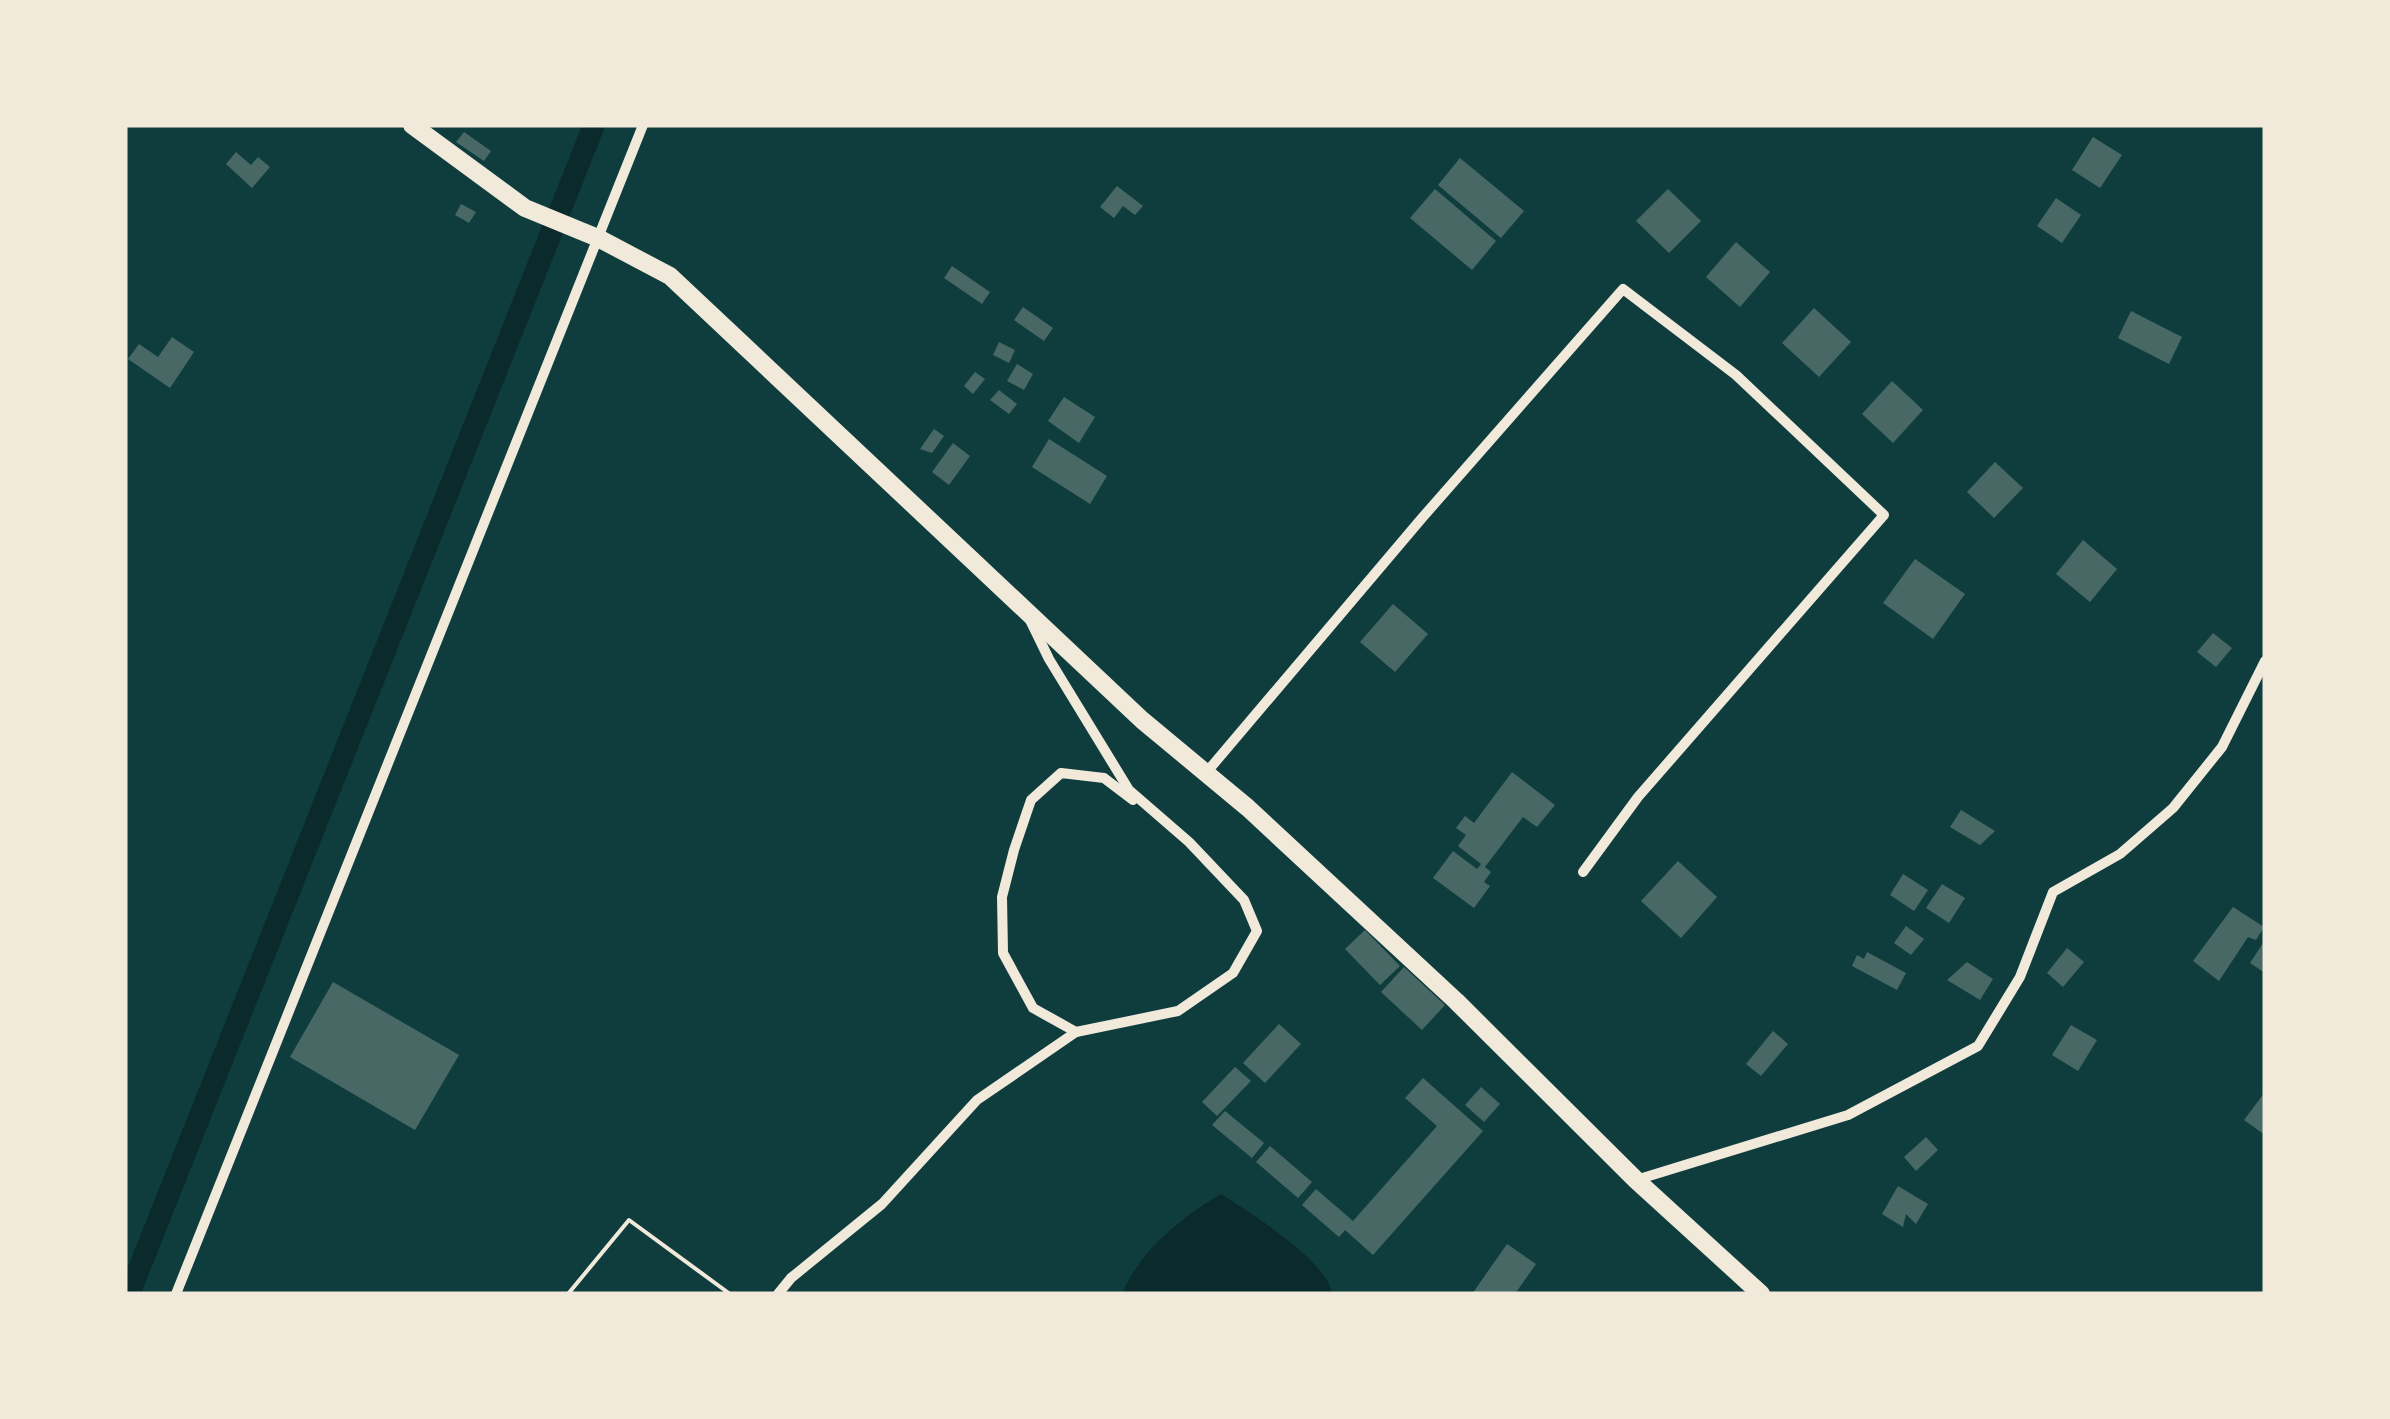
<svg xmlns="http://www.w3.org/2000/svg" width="2390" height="1419" font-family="Roboto,sans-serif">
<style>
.water{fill:#0a2a2b}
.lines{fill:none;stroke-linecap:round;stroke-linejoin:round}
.canal{stroke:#0a2a2b;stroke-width:22}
.building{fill:#486865}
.path{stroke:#f1e9da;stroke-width:4}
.minor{stroke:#f1e9da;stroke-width:10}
.tertiary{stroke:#f1e9da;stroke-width:18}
</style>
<rect width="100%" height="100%" fill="#0f3d3e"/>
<!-- water -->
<path class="water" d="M1221,1194C1248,1211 1329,1262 1332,1294H1122C1140,1250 1182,1217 1221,1194Z"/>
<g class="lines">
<!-- canal -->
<polyline class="canal" points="129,1294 594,125"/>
</g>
<!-- building -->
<g class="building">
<polygon points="464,132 491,151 484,161 456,142"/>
<polygon points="2093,137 2122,155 2100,188 2072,170"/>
<polygon points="236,152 251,165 258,157 270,167 252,188 226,164"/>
<polygon points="1460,158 1524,211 1501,238 1438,185"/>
<polygon points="1117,186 1143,206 1135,215 1123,206 1114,218 1100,207"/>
<polygon points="1435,189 1496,241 1472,270 1410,218"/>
<polygon points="1668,189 1701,221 1669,253 1636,221"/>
<polygon points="2056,198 2081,215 2062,243 2037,226"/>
<polygon points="461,204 476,212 469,223 455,215"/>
<polygon points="1736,242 1770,272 1740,307 1706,277"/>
<polygon points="952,266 990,292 982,304 944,278"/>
<polygon points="1023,307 1053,328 1044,341 1014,320"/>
<polygon points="1814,308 1851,342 1819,377 1782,343"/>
<polygon points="2131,311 2182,337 2169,364 2118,338"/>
<polygon points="172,337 194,352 170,388 128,359 139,344 158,357"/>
<polygon points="999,342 1015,350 1009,363 993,355"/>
<polygon points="1017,364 1033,374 1024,390 1007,381"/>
<polygon points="975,372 985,379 973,394 964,386"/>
<polygon points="1892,381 1923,410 1893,443 1862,414"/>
<polygon points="999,390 1017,404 1009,414 990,400"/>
<polygon points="1064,397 1095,417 1079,443 1048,421"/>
<polygon points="934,429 944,436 932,453 920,449"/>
<polygon points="1049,439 1107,476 1090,504 1032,467"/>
<polygon points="953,443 970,456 949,485 932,472"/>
<polygon points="1995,462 2023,488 1994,518 1967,492"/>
<polygon points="2083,540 2117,569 2090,602 2056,574"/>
<polygon points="1915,559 1965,594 1933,639 1883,603"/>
<polygon points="1393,604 1428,634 1395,672 1360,642"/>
<polygon points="2213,633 2232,648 2216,667 2197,652"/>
<polygon points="1512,772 1555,805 1537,827 1523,817 1485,867 1491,872 1484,882 1490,886 1474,908 1433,878 1453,851 1477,869 1481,864 1458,846 1466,835 1456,828 1465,816 1474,823"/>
<polygon points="1961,810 1995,831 1980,845 1950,827"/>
<polygon points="1678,861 1717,897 1681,938 1641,901"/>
<polygon points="1903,874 1928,890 1914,911 1890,895"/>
<polygon points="1942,884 1965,898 1949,923 1926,908"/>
<polygon points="2233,907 2264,927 2256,940 2248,937 2219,981 2193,961"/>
<polygon points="1906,926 1924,939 1911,955 1894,943"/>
<polygon points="1365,930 1400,966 1380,985 1345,949"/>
<polygon points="2265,940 2265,973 2250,963"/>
<polygon points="2067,948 2084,962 2063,987 2047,973"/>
<polygon points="1867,952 1906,973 1897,990 1852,966 1857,955 1864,959"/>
<polygon points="1967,962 1993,979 1980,1000 1947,980"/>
<polygon points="1404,967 1445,1005 1422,1030 1381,992"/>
<polygon points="333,982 459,1055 415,1130 290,1057"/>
<polygon points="1279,1024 1301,1044 1265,1083 1243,1063"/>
<polygon points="2071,1025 2097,1040 2078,1071 2052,1055"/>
<polygon points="1773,1031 1788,1044 1761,1076 1746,1064"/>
<polygon points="1235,1067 1251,1081 1217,1116 1202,1102"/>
<polygon points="1423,1078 1483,1131 1373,1255 1345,1230 1339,1237 1302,1205 1316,1189 1353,1221 1437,1126 1405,1098"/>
<polygon points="1481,1087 1500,1104 1484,1122 1465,1105"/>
<polygon points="2265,1092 2265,1135 2244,1120"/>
<polygon points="1225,1111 1264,1143 1252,1158 1212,1125"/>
<polygon points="1926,1137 1938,1150 1916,1171 1904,1157"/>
<polygon points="1270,1146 1312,1182 1298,1198 1256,1162"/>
<polygon points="1898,1186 1928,1204 1916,1224 1906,1214 1903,1227 1882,1214"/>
<polygon points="1507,1244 1536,1264 1515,1294 1472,1294"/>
</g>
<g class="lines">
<!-- path -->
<polyline class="path" points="568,1294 629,1220 730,1294"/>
<!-- minor -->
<g class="minor">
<polyline points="1206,773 1422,518 1623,289 1736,375 1884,515 1638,797 1583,872"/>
<polyline points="1076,1032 1033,1008 1003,953 1002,897 1014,850 1031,800 1061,773 1104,778 1133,800"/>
<polyline points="1636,1180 1848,1115 1978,1046 2020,977 2053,892 2120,854 2173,808 2222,747 2265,661"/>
<polyline points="176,1294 643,125"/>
<polyline points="778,1294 791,1278 882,1204 977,1100 1076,1032 1178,1011 1233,973 1257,931 1244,900 1189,842 1129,790 1049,659 1030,620"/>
</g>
<!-- tertiary -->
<polyline class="tertiary" points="412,125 525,208 598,238 670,276 1142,720 1248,808 1456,1001 1636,1180 1761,1294"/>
</g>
<!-- border -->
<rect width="2390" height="1419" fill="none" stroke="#f1e9da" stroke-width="255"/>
</svg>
